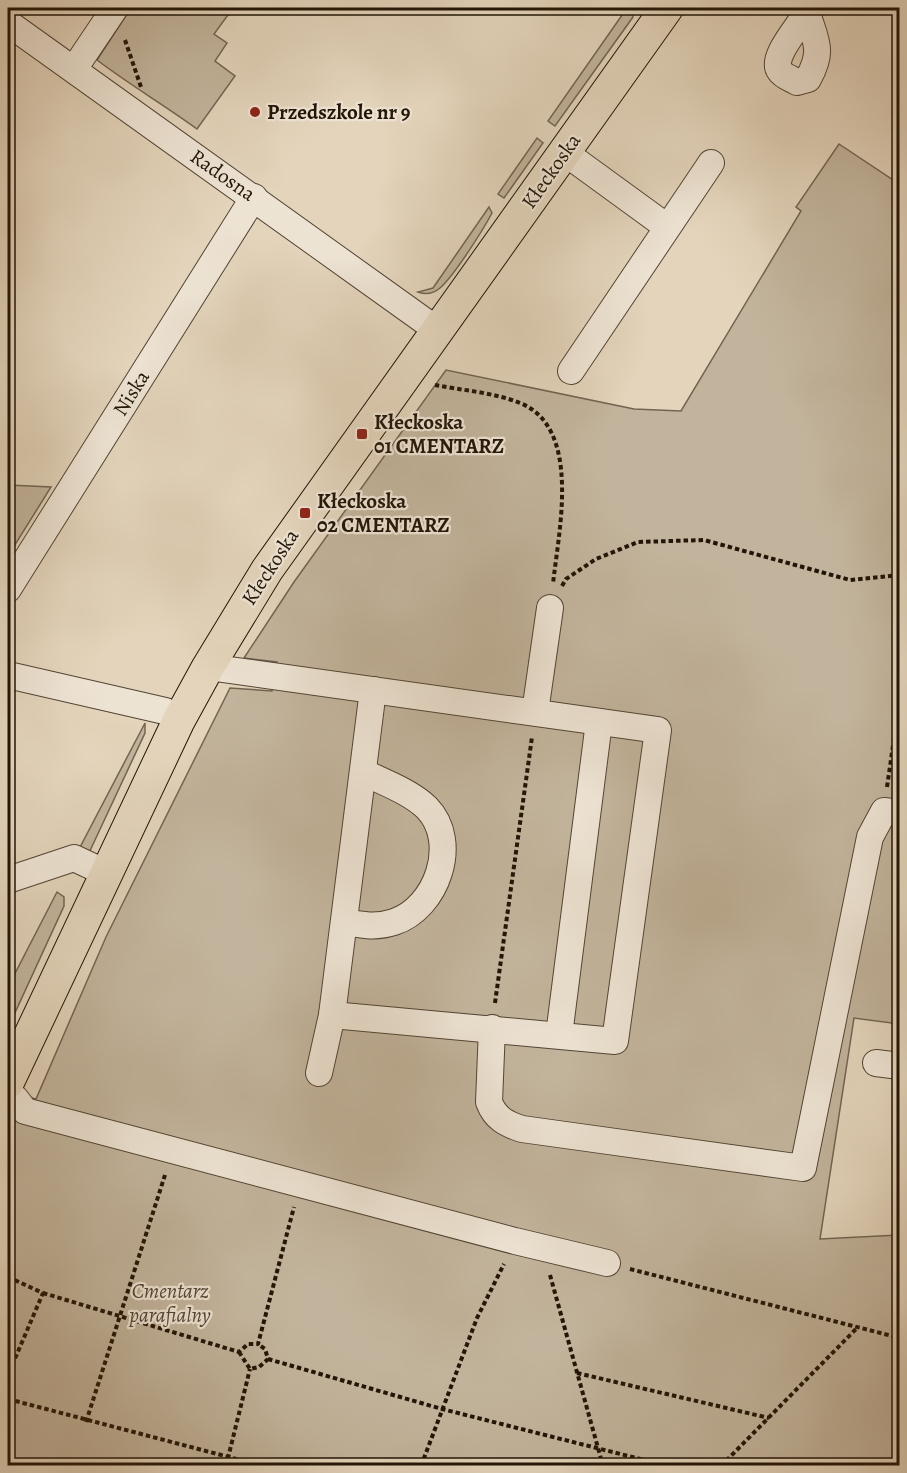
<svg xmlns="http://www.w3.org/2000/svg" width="907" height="1473" font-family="Alegreya,serif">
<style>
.green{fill:#c2b49c;stroke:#726452;stroke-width:1.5}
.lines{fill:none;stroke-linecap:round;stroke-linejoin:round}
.minor-casing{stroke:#524534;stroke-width:28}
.major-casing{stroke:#211507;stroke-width:34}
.path{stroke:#211507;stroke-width:4;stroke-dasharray:4.5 3;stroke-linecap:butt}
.minor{stroke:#ede3d3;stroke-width:26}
.major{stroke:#e3d4bb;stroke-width:32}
.poi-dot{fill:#8f2418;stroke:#ede3d3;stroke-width:2}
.labels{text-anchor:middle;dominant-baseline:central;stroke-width:4.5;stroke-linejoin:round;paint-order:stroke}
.poi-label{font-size:21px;font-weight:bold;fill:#211507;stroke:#ede3d3;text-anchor:start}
.street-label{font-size:21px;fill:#211507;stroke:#ede3d3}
.park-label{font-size:21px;font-style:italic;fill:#514534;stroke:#ede3d3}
</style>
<rect width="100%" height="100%" fill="#e3d4bb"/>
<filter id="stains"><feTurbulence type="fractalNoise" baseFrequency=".00333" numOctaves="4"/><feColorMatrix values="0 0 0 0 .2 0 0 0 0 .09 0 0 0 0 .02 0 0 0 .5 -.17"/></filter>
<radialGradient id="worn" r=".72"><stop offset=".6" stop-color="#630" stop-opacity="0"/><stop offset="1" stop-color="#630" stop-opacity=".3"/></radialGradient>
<!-- green -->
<g class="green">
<path d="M131,8H233L214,34L227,43L215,61L235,76L197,129C164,105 130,85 97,60Z"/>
<polygon points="627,8 630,8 633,17 555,126 548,121"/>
<polygon points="537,138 543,143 504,198 498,194"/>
<polygon points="839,144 899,184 899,1024 854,1018 820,1239 899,1235 899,1465 8,1466 8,1118 21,1095 36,1099 106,937 230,688 272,691 277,662 244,658 294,582 446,370 634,409 681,411 801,211 796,207"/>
<path d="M489,207L492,213C483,230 454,276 440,288C433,294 426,295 418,292L433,288Z"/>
<polygon points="8,485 51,487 8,556"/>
<polygon points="145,723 145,733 88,855 77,853"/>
<polygon points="57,892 64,897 64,906 8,1028 8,987"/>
</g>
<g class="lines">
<defs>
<g id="minor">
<path d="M807,13C816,42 824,50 808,79L797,82C792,79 783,76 780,71C769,57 803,23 809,8"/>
<polyline points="8,23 437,330"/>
<polyline points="74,69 115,8"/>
<polyline points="564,152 667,227"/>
<polyline points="571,371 711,163"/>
<polyline points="8,589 254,197"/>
<polyline points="208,667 658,730 615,1041 332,1015"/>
<polyline points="8,675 165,711"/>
<polyline points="535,712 550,608"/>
<polyline points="8,880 74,858 106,873"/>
<path d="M344,922C361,925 376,928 394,922C437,908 460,842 427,808C411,792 383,782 363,772"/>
<path d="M492,1028L489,1102C495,1118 506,1124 522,1129L803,1168L870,837L884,811L900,813"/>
<polyline points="559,1035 599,722"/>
<polyline points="876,1063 900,1066"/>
<polyline points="319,1073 332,1015 373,690"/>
<polyline points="8,1096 15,1098 25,1111 515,1241 607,1263"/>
</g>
<polyline id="major" points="8,1082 179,720 208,667 267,570 667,8"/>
</defs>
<!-- minor casing -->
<use href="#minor" class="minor-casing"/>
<!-- major casing -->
<use href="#major" class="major-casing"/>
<!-- path -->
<g class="path">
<polyline points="125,40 141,87"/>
<path d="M435,385C461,390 496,393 520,403C583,428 558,534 553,584"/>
<polyline points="562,586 566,579 596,559 638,542 704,540 850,580 900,575"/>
<polyline points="887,787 900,698"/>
<polyline points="495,1003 532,737"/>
<polyline points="8,1144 13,1132"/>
<polyline points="630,1269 900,1338"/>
<polyline points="550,1275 603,1466"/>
<polyline points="8,1277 43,1293 8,1375"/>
<polyline points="43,1293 239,1352 248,1344 258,1344 294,1207"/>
<polyline points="239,1352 250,1369 259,1367 268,1359 265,1349 258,1344"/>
<polyline points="268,1359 442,1409 668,1466"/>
<polyline points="577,1373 769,1418"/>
<polyline points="8,1399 263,1466"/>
<polyline points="86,1422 165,1175"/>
<polyline points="226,1466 250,1369"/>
<polyline points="421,1466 477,1318 504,1264"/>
<polyline points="721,1466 858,1327"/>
</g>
<!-- minor -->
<use href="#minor" class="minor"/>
<!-- major -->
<use href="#major" class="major"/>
</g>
<!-- markers -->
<g class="poi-dot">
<circle cx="255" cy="112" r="6"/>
<rect x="356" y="428" width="12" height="12" rx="3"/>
<rect x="299" y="507" width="12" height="12" rx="3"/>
</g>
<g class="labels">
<!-- poi labels -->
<g class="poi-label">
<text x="267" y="112">Przedszkole nr 9</text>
<text x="374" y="422">Kłeckoska<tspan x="374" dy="24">01 CMENTARZ</tspan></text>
<text x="317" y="501">Kłeckoska<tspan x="317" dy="24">02 CMENTARZ</tspan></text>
</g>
<!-- street labels -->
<g class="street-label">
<text transform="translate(551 171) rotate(-55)">Kłeckoska</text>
<text transform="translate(223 175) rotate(35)">Radosna</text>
<text transform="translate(131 393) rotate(-58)">Niska</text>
<text transform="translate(270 567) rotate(-57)">Kłeckoska</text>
</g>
<!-- park labels -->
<g class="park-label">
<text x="170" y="1291">Cmentarz<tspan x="170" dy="24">parafialny</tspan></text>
</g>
</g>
<!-- margin -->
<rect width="907" height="1473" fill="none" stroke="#e3d4bb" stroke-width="30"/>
<rect x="9" y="9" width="889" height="1455" fill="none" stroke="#211507" stroke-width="3"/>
<rect x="15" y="15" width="877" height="1443" fill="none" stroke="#211507" stroke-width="1.5"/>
<rect width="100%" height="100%" filter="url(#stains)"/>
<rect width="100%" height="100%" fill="url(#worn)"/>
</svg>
